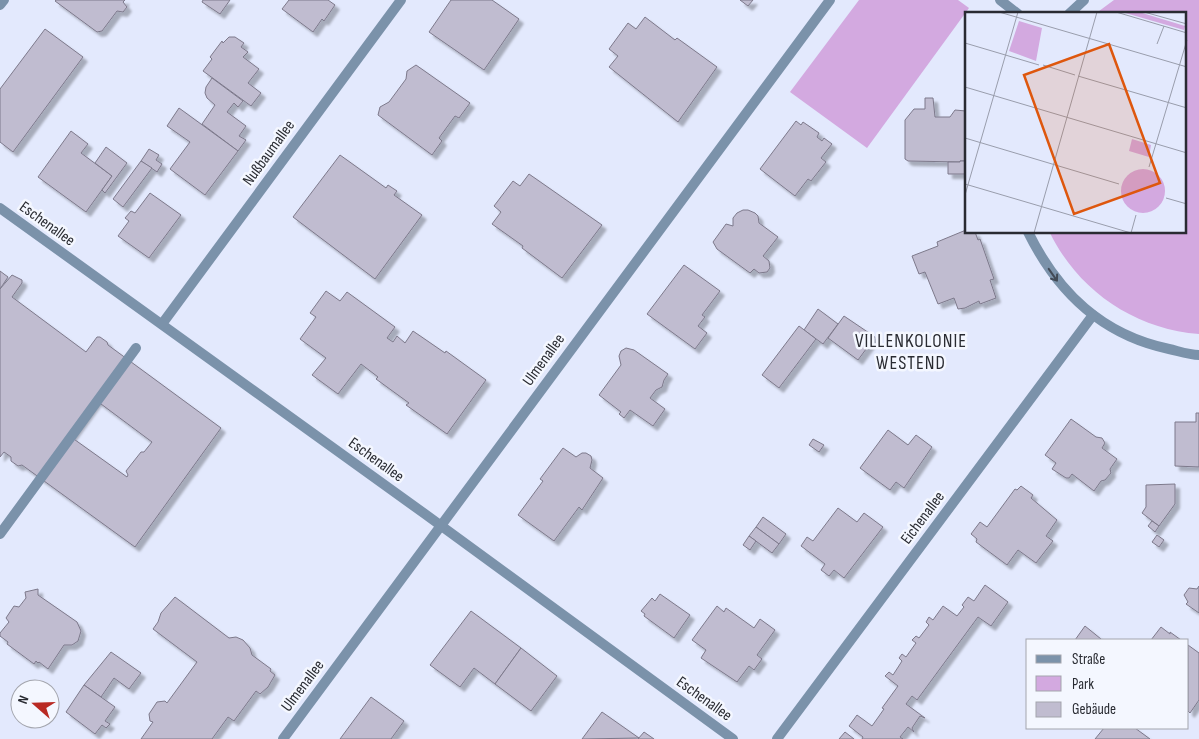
<svg xmlns="http://www.w3.org/2000/svg" width="1199" height="739" font-family="'Sofia Sans Condensed',sans-serif">
<style>
.green{fill:#d3a9e0}
.building{fill:#c0bcd0;stroke:#7d798b;fill-rule:evenodd;filter:url(#shadow)}
.lines{fill:none;stroke-linecap:round;stroke-linejoin:round}
.service{stroke:#7b92aa;stroke-width:10}
.minor{stroke:#7b92aa;stroke-width:10}
.oneway{stroke:#424a56}
.labels{text-anchor:middle;dominant-baseline:central;stroke-width:5;stroke-linejoin:round;paint-order:stroke}
.street-label{font-size:16px;fill:#292b32;stroke:#f4f7ff}
.quarter-label{font-size:19px;letter-spacing:1px;fill:#292b32;stroke:#f4f7ff}
.inset-road{fill:none;stroke:#999dac;stroke-width:1}
.view{fill:#de570e;fill-opacity:0.15;stroke:#de570e;stroke-width:2.5}
.inset-edge{fill:none;stroke:#292b32;stroke-width:2.5}
</style>
<defs>
<filter id="shadow"><feDropShadow dx="4.5" dy="4.5" stdDeviation="1" flood-color="#0004"/></filter>
</defs>
<rect width="100%" height="100%" fill="#e3e9fd"/>
<!-- green -->
<g class="green">
<polygon points="859,0 958,0 969,8 867,148 790,92"/>
<path d="M1114,0H1199V334C1134,329 1078,290 1050,233L1185,232V14H1095Z"/>
</g>
<!-- building -->
<g class="building">
<polygon points="56,0 125,0 123,2 127,7 123,12 117,11 102,31 97,32 55,1"/>
<polygon points="203,0 230,0 220,14 202,2"/>
<polygon points="289,0 328,0 335,5 324,21 322,19 313,32 282,9"/>
<polygon points="451,0 492,0 519,19 484,70 429,32"/>
<polygon points="740,0 753,0 748,6"/>
<polygon points="645,17 675,40 677,38 717,67 678,122 609,67 618,56 609,49 628,23 636,29"/>
<polygon points="45,29 83,57 13,152 0,142 0,89"/>
<polygon points="229,37 235,37 244,43 241,47 248,52 243,57 259,69 248,83 261,93 251,106 203,71 212,59 210,57 222,41 223,43"/>
<polygon points="416,65 470,103 459,118 455,116 439,138 442,141 432,155 378,115 380,107 389,102 406,79 407,71"/>
<polygon points="212,78 243,101 238,107 234,103 227,112 246,126 239,136 246,140 238,151 202,124 215,105 207,98 205,93 206,87"/>
<polygon points="925,98 933,98 935,117 950,117 955,110 966,111 966,161 960,161 960,162 908,161 905,159 905,120 914,109 925,109"/>
<polygon points="179,108 238,151 205,195 170,169 190,142 167,126"/>
<polygon points="796,121 801,125 803,122 819,133 817,137 822,141 824,138 832,144 821,158 826,162 811,181 808,179 795,196 760,169"/>
<polygon points="71,131 88,144 81,153 112,176 86,212 38,177"/>
<polygon points="106,147 127,163 105,193 102,190 112,176 95,163"/>
<polygon points="149,149 159,155 156,160 162,164 157,172 141,161"/>
<polygon points="340,155 386,188 388,185 397,191 394,195 422,215 375,279 293,217"/>
<polygon points="141,161 152,168 123,207 113,199"/>
<polygon points="960,161 966,161 966,174 948,174 948,162 960,162"/>
<polygon points="529,174 602,225 562,278 522,248 523,246 492,224 501,212 494,206 513,181 520,186"/>
<polygon points="150,193 181,215 149,258 118,236 129,221 125,218 131,211 135,213"/>
<polygon points="743,210 748,210 755,213 758,216 759,223 778,237 763,256 769,261 770,268 767,272 759,273 754,269 750,273 717,249 713,242 726,224 733,226 733,218 737,213"/>
<polygon points="966,230 966,232 975,232 978,240 980,239 994,279 990,280 996,298 980,304 979,301 965,308 958,309 954,298 938,304 925,272 919,274 912,256 938,246 937,242"/>
<polygon points="684,265 720,291 702,315 705,317 698,326 707,333 695,349 647,314"/>
<polygon points="0,271 8,277 0,289"/>
<path d="M12,275L22,280V283L12,297L86,352L97,337H100L107,342L108,345L221,428L135,547L22,465L18,466L11,461V457L4,452L0,457V289ZM97,401L152,442L144,452H141L126,471L128,475L127,477L71,437Z"/>
<polygon points="326,291 340,301 347,292 395,327 387,338 393,342 397,336 405,343 413,331 445,353 446,351 486,380 447,434 406,405 409,403 376,379 378,377 361,364 338,394 312,375 326,358 300,339 316,317 310,313"/>
<polygon points="818,309 838,324 823,344 804,330"/>
<polygon points="844,316 875,337 858,360 828,338"/>
<polygon points="799,326 816,339 779,388 762,375"/>
<polygon points="626,348 634,350 668,374 664,380 662,387 656,390 650,398 665,409 653,426 630,410 624,418 619,414 621,412 599,395 621,365 619,356 621,351"/>
<polygon points="1196,413 1199,413 1199,467 1175,466 1175,422 1196,422"/>
<polygon points="1071,419 1096,437 1102,438 1105,443 1102,448 1117,459 1110,469 1111,473 1105,480 1101,481 1094,491 1072,474 1069,478 1066,478 1052,469 1056,463 1045,455"/>
<polygon points="888,430 908,445 916,435 932,447 904,488 896,482 890,490 860,468"/>
<polygon points="813,439 824,445 819,452 809,445"/>
<polygon points="563,448 576,457 582,453 586,453 591,456 592,460 590,468 603,478 582,510 579,507 554,541 518,515 543,481 540,479"/>
<polygon points="1175,484 1175,504 1159,526 1142,513 1146,507 1146,485"/>
<polygon points="1021,486 1033,495 1031,498 1057,520 1046,536 1053,541 1036,563 1018,550 1007,565 976,542 977,539 971,534 980,522 987,527 1015,489 1017,490"/>
<polygon points="838,508 857,522 864,513 883,527 844,578 834,570 829,576 821,570 825,564 801,546 807,537 813,541"/>
<polygon points="763,517 786,534 779,544 756,527"/>
<polygon points="1152,521 1159,526 1155,532 1148,526"/>
<polygon points="756,527 779,544 772,553 749,536"/>
<polygon points="1157,535 1164,540 1159,547 1152,542"/>
<polygon points="749,536 756,541 750,550 743,545"/>
<polygon points="985,585 1008,602 991,626 978,617 917,700 912,696 906,704 925,718 920,716 912,728 914,732 908,727 900,737 903,739 862,739 863,737 849,726 857,715 872,726 884,709 882,708 898,686 885,676 889,672 893,675 902,661 899,658 902,654 906,657 916,643 912,640 916,636 919,638 929,625 926,622 929,617 933,620 943,606 957,616 964,607 962,605 968,597 974,601"/>
<polygon points="1199,586 1199,613 1186,604 1188,602 1184,595 1189,588 1197,589"/>
<polygon points="38,589 38,595 77,622 81,631 78,641 72,645 64,645 48,669 39,662 38,663 36,661 34,664 7,644 8,642 0,636 0,633 9,622 6,618 14,606 19,607 26,598 25,592"/>
<polygon points="660,594 690,615 674,638 644,616 645,614 641,611 652,598 655,601"/>
<polygon points="175,597 229,638 236,637 243,640 250,648 252,655 271,669 270,671 275,675 268,687 260,694 256,691 234,721 228,717 212,739 141,739 153,722 150,721 149,714 157,702 165,701 167,703 197,662 153,629 158,622 161,613"/>
<polygon points="717,606 724,612 726,608 754,628 760,619 775,630 757,655 762,659 754,670 749,666 737,682 701,658 706,650 692,640"/>
<polygon points="471,611 521,648 495,684 474,668 460,687 430,665"/>
<polygon points="1085,626 1101,639 1100,640 1075,640"/>
<polygon points="1161,627 1170,634 1170,632 1181,640 1151,640"/>
<polygon points="1188,645 1199,653 1199,700 1190,713 1188,711"/>
<polygon points="521,648 557,676 531,711 495,684"/>
<polygon points="111,652 141,673 129,689 114,678 101,697 84,685"/>
<polygon points="84,685 115,707 105,721 110,724 106,728 102,725 95,734 66,712"/>
<polygon points="371,697 404,721 391,739 340,739"/>
<polygon points="602,712 639,738 582,739"/>
<polygon points="1104,728 1135,728 1150,739 1095,739"/>
<polygon points="644,732 654,739 638,739"/>
<polygon points="845,732 854,739 839,739"/>
</g>
<g class="lines">
<!-- service -->
<polyline class="service" points="0,534 136,348"/>
<!-- minor -->
<g class="minor">
<polyline points="1000,0 1018,14"/>
<polyline points="0,5 4,0"/>
<polyline points="1069,14 1084,0"/>
<polyline points="0,208 425,514 733,739"/>
<path d="M1028,232C1058,293 1102,335 1169,349C1178,351 1189,355 1199,355"/>
<polyline points="162,324 401,0"/>
<polyline points="283,739 830,0"/>
<polyline points="777,739 1093,315"/>
</g>
</g>
<!-- one-way arrows -->
<defs><path id="oneway-shaft" d="M-6 0H5M1.5-3L5.5 0L1.5 3" fill="none" stroke-width="1.6" stroke-linecap="round" stroke-linejoin="round" transform="scale(1.25)"/></defs>
<use class="oneway" href="#oneway-shaft" transform="translate(1053 275) rotate(55)"/>
<g class="labels">
<!-- street labels -->
<g class="street-label">
<text transform="translate(269 153) rotate(-54)">Nußbaumallee</text>
<text transform="translate(47 224) rotate(36)">Eschenallee</text>
<text transform="translate(544 360) rotate(-54)">Ulmenallee</text>
<text transform="translate(376 460) rotate(36)">Eschenallee</text>
<text transform="translate(923 518) rotate(-53)">Eichenallee</text>
<text transform="translate(303 686) rotate(-53)">Ulmenallee</text>
<text transform="translate(704 699) rotate(36)">Eschenallee</text>
</g>
<!-- quarter labels -->
<g class="quarter-label">
<text x="911" y="341">VILLENKOLONIE<tspan x="911" dy="22">WESTEND</tspan></text>
</g>
</g>
<!-- overview -->
<g transform="translate(965 12)">
<rect width="221" height="221" fill="#e3e9fd"/>
<path d="M157,0H174L220,14L219,18ZM54,9L77,16L71,49L44,39ZM167,127L186,133L184,145L164,139ZM156 179a22 22 0 1 1 44 0a22 22 0 1 1-44 0Z" fill="#d3a9e0"/>
<path class="inset-road" d="M34,0L222,55M151,0L222,21M179,0L222,12M0,31L74,53M192,32L199,14M78,53L110,63M113,64L222,96M0,75L222,141M0,126L154,172M184,155L222,28M0,172L166,221M0,183L53,0M201,186L222,192M69,221L132,0M166,221L171,203"/>
<path class="view" d="M144,32L195,171L109,202L59,63Z"/>
<rect width="221" height="221" class="inset-edge"/>
</g>
<!-- legend -->
<rect x="1026" y="639" width="162" height="90" fill="#f4f7ff" stroke="#a3a5ad"/>
<rect x="1036" y="655" width="25" height="8" fill="#7b92aa" stroke="#a3a5ad"/>
<text x="1072" y="664" font-size="15" fill="#292b32">Straße</text>
<rect x="1036" y="676" width="25" height="15" fill="#d3a9e0" stroke="#a3a5ad"/>
<text x="1072" y="689" font-size="15" fill="#292b32">Park</text>
<rect x="1036" y="702" width="25" height="15" fill="#c0bcd0" stroke="#a3a5ad"/>
<text x="1072" y="714" font-size="15" fill="#292b32">Gebäude</text>
<!-- north arrow -->
<g transform="translate(35 704) rotate(290)"><circle r="24" fill="#f4f7ff" stroke="#a3a5ad"/>
<path d="M0-4L9 19L0 12L-9 19Z" fill="#b92a24"/>
<text y="-8" font-size="14" font-weight="bold" text-anchor="middle" fill="#292b32">N</text>
</g>
</svg>
